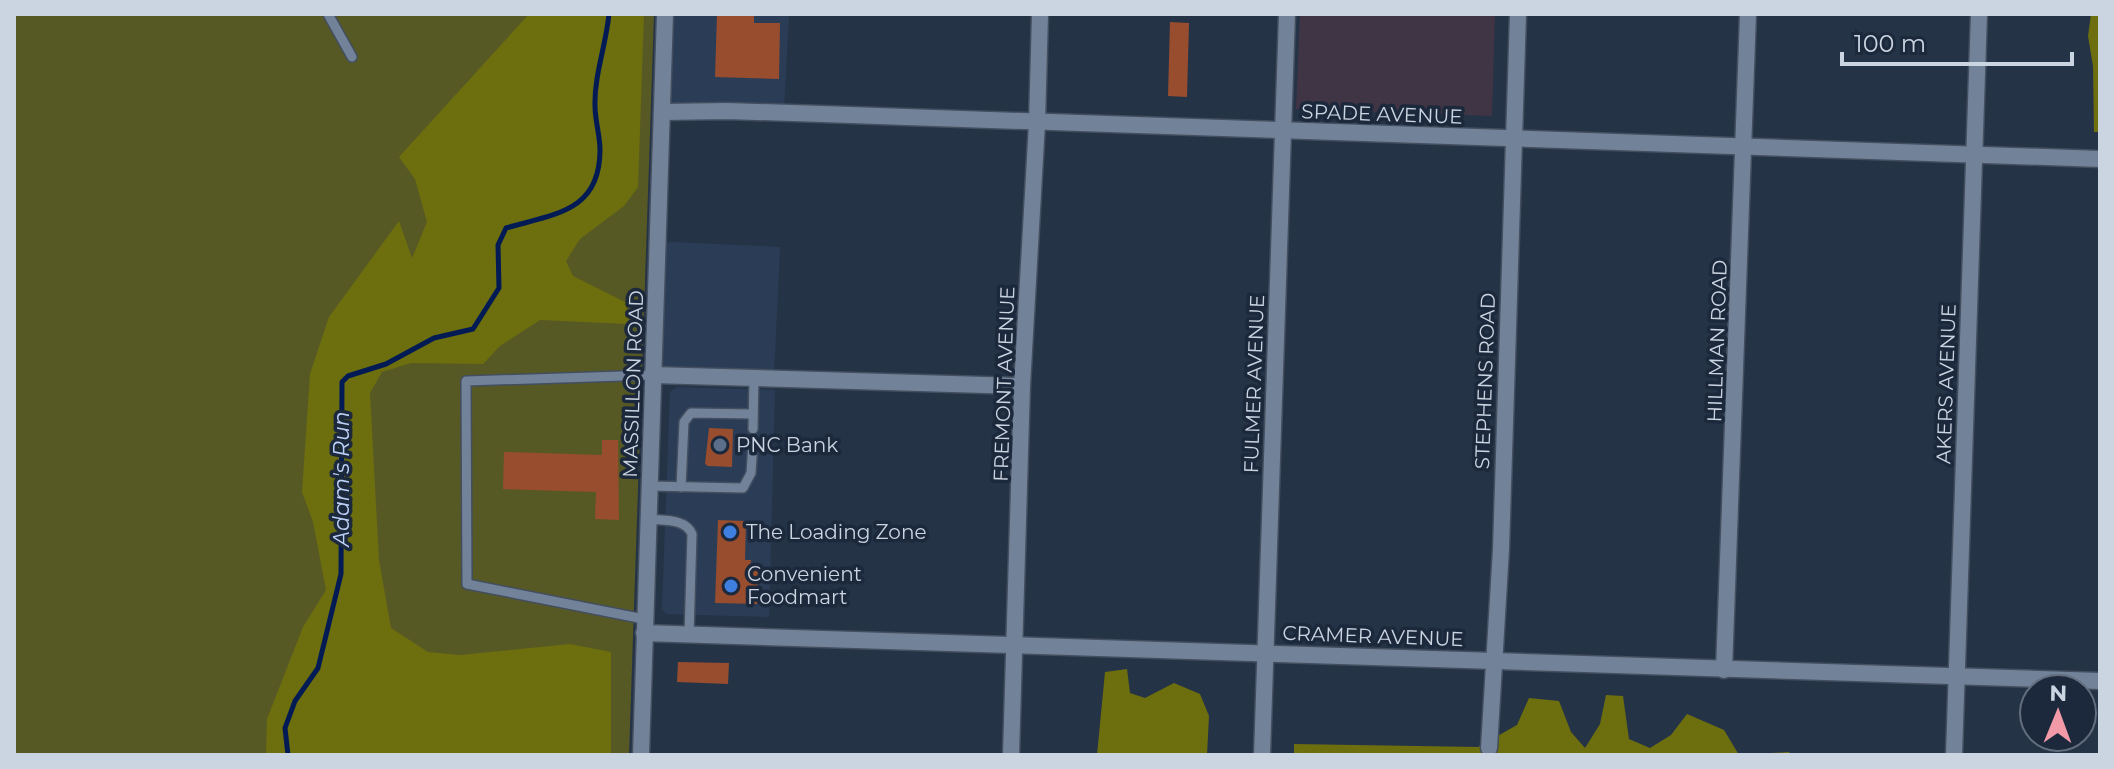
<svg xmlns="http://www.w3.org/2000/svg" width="2114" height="769" font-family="Montserrat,sans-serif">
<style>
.built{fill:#2b3d56}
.industrial{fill:#403545}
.green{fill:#575924}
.forest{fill:#6d6e0e}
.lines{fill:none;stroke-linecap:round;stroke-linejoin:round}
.stream{stroke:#031b55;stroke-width:5}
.building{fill:#974d2e}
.service-casing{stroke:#434e5f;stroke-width:12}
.minor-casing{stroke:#434e5f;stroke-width:19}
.tertiary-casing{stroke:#434e5f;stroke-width:19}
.service{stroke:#728299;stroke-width:9}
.minor{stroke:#728299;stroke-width:16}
.tertiary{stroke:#728299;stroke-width:16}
.service-dot{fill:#5c6f8a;stroke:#1c293c;stroke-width:3}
.shop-dot{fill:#3f7fe0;stroke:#1c293c;stroke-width:3}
.labels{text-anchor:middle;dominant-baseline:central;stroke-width:7;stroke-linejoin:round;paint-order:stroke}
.street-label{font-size:20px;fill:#cbd4e1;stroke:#1c293c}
.poi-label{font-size:20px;fill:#cbd4e1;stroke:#1c293c;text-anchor:start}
.water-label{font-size:22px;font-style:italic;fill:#bed2f7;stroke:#1c293c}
</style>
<rect width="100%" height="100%" fill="#253347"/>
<!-- built -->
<g class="built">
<polygon points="668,14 789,14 784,108 666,108"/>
<polygon points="674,242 780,247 774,374 656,371 660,243"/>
<polygon points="677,387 775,390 769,617 667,614 662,610 670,392"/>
</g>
<!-- industrial -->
<polygon class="industrial" points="1300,14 1495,14 1492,116 1296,109"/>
<!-- green -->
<polygon class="green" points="14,14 654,14 629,755 14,755"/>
<!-- forest -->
<g class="forest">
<polygon points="529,14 644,14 638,187 624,206 580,239 566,261 573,276 625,302 629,317 627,324 540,320 500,346 483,364 411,363 382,372 370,393 379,560 391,628 428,652 460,655 570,644 611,652 611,755 266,755 267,719 303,627 326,590 313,522 302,492 310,374 329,317 399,221 412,258 427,222 415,179 399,157"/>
<polygon points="2091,14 2100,14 2100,132 2094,132 2093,66 2088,36"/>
<polygon points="1127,669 1130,693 1145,698 1174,683 1200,694 1209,716 1207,755 1097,755 1105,672"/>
<polygon points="1606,695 1623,696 1629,739 1650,748 1671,735 1687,714 1724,730 1739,755 1789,752 1790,755 1294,755 1294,744 1478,747 1517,725 1529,698 1559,701 1571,732 1585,748 1600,724"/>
</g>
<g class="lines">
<!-- stream -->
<path class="stream" d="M288,755L285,728L295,701L318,668L341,574L342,382L348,376L386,364L434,338L473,329L499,288L498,245L506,228C554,214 600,212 600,150C600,135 595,121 595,106C594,76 606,45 609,14"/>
</g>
<!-- building -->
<g class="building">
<polygon points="717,14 754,14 754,23 780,23 779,79 715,77"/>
<polygon points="1170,22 1189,23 1187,97 1168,96"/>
<polygon points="709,428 733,429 732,467 708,466 705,464"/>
<polygon points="602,440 618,440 619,520 595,519 596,492 503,489 504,452 602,455"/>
<polygon points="718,520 746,521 745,560 751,560 750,570 758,570 757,604 715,603"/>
<polygon points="678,662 729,663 728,684 677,682"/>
</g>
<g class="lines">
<defs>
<g id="service">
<polyline points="328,14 352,57"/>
<polyline points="753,429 754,376"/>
<polyline points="649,486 743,488 751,473 753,443"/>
<polyline points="681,487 684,422 691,413 753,414"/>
<path d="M648,519C664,521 685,518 692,534L689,635"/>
<polyline points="644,619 467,584 466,381 653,375"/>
</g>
<g id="minor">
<polyline points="662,112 727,111 822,114 2100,159"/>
<polyline points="653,375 1022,386"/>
<polyline points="644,633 2100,681"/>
<polyline points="1724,670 1748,14"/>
<polyline points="1489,748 1501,549 1518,14"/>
<polyline points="1011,755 1022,386 1037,123 1040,14"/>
<polyline points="1262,755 1287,14"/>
<polyline points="1954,755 1979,14"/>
</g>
<polyline id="tertiary" points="641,755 665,14"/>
</defs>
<!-- service casing -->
<use href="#service" class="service-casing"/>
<!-- minor casing -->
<use href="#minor" class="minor-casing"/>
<!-- tertiary casing -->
<use href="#tertiary" class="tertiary-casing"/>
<!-- service -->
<use href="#service" class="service"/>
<!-- minor -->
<use href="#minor" class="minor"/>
<!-- tertiary -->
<use href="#tertiary" class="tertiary"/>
</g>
<!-- markers -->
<circle class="service-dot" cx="720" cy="445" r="8"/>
<g class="shop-dot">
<circle cx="730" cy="532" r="8"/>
<circle cx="731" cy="586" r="8"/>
</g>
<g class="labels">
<!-- street labels -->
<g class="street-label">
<text transform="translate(1382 114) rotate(2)">SPADE AVENUE</text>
<text transform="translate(1717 341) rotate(-88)">HILLMAN ROAD</text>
<text transform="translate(1485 381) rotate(-88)">STEPHENS ROAD</text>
<text transform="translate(633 384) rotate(-88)">MASSILLON ROAD</text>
<text transform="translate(1004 384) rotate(-88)">FREMONT AVENUE</text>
<text transform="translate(1254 384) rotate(-88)">FULMER AVENUE</text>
<text transform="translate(1946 384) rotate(-88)">AKERS AVENUE</text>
<text transform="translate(1373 636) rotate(2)">CRAMER AVENUE</text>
</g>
<!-- poi labels -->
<g class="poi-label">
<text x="736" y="445">PNC Bank</text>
<text x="746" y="532">The Loading Zone</text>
<text x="747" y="574">Convenient<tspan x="747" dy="23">Foodmart</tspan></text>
</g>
<!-- water labels -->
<g class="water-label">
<text transform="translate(341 479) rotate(-90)">Adam's Run</text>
</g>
</g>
<!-- border -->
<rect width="2114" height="769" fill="none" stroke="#cbd4e1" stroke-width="32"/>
<!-- north arrow -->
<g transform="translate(2058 713) rotate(1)"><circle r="38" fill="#1c293c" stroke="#626d7e" stroke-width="2"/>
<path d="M0-6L14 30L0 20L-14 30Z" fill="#f39aa8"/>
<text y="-12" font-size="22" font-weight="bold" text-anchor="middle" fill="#cbd4e1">N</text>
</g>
<!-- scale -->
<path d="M1842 52v12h230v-12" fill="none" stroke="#cbd4e1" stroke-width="4"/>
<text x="1854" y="52" font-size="24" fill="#cbd4e1" stroke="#1c293c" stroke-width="6" paint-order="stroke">100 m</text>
</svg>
